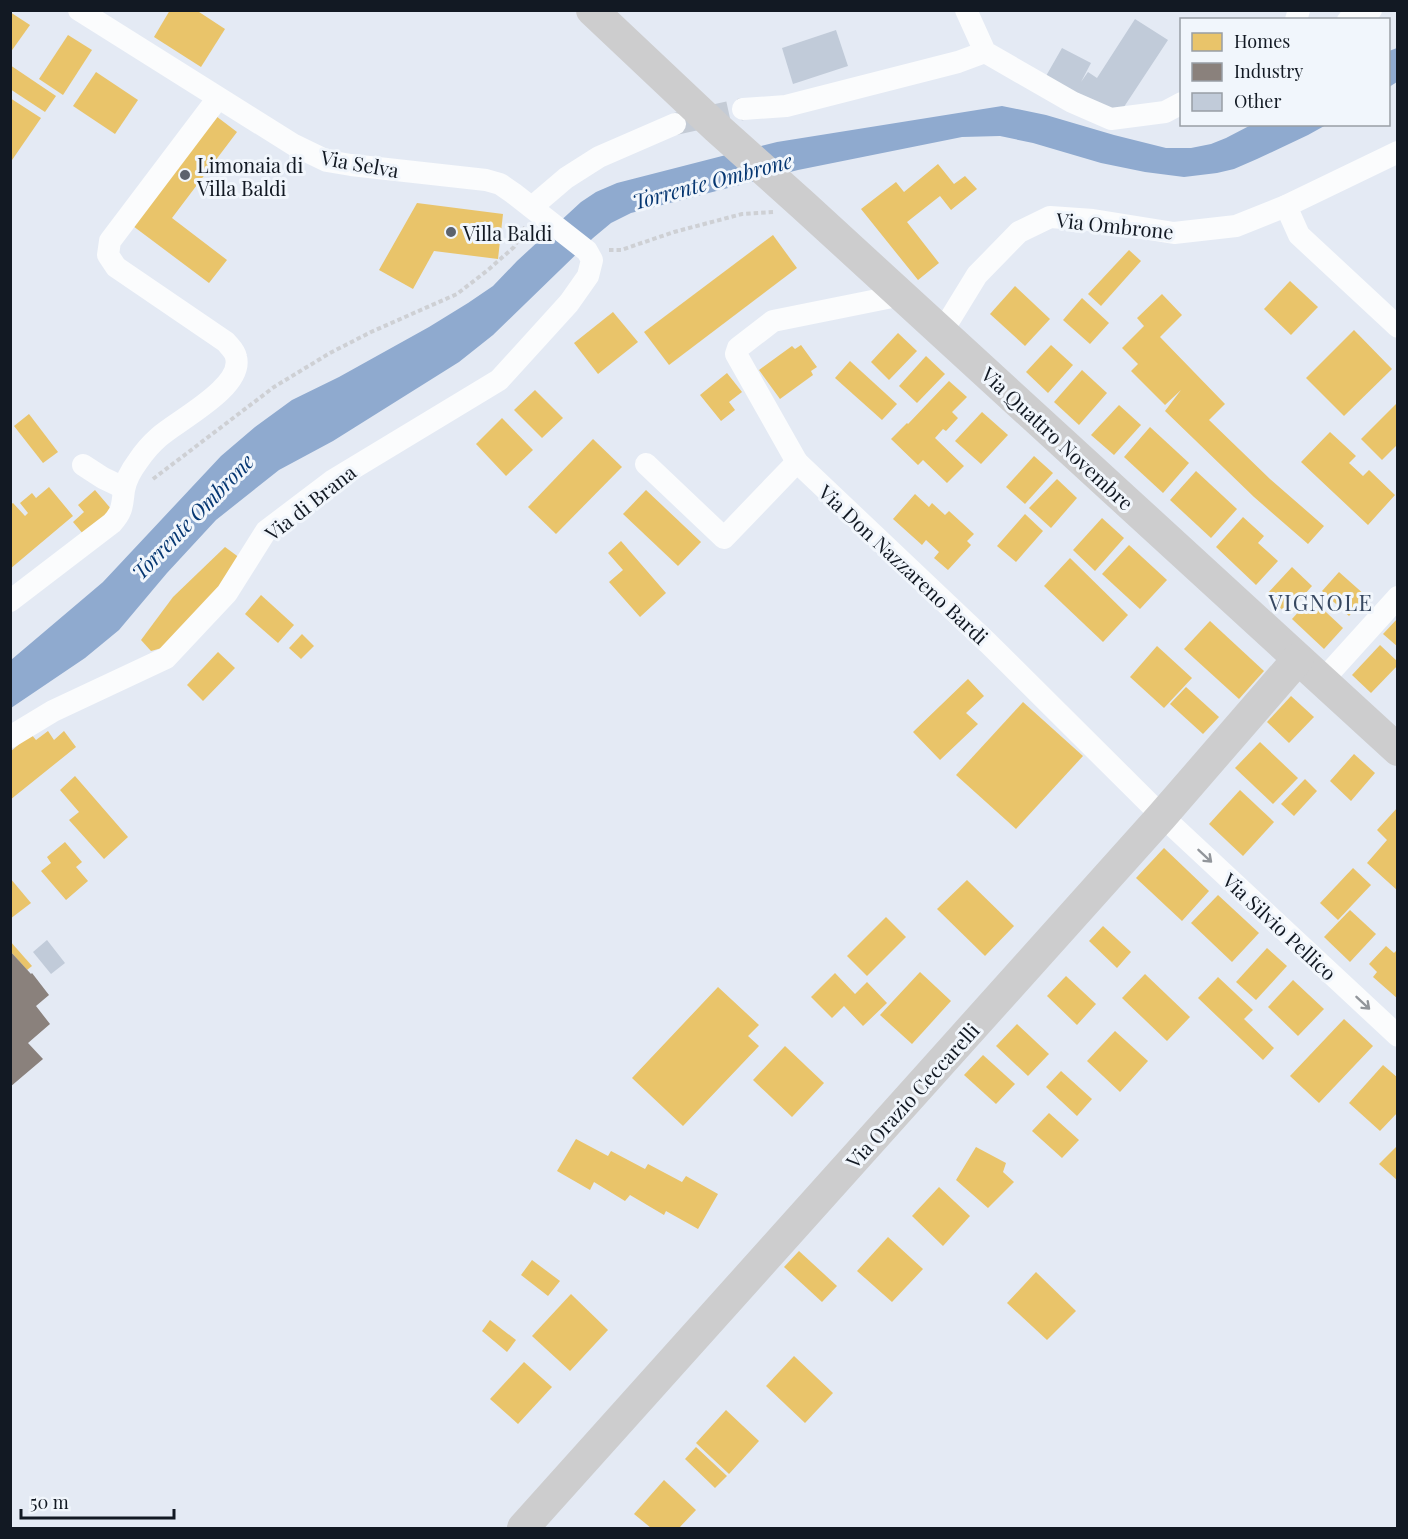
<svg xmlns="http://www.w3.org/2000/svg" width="1408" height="1539" font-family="'Playfair Display',serif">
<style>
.water{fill:#8faacf}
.homes{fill:#e9c46a}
.industry{fill:#8a817c}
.building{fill:#c1cbd9}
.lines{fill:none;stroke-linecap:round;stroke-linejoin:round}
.street-tunnel{stroke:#c4cbd5;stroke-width:22;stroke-dasharray:22 11;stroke-linecap:butt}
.path{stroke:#ced0d4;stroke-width:4;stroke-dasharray:4.5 3;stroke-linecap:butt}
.street{stroke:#fbfcfd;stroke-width:22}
.secondary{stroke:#cdcdce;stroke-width:32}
.oneway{stroke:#92969b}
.poi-dot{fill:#5c626c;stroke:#f1f6fc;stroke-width:2}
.labels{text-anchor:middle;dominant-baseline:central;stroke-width:6;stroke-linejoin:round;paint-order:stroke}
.street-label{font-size:20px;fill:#121923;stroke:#f1f6fc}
.poi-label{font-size:20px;fill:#121923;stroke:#f1f6fc;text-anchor:start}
.water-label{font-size:21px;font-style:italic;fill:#053671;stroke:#f1f6fc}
.quarter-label{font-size:22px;letter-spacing:1.5px;fill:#374861;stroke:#f1f6fc}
</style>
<rect width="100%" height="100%" fill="#e4eaf4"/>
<!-- water -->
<g class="water">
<polygon points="1397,48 1397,82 1389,87 1389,51"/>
<polygon points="1002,106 1046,115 1114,135 1166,148 1191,148 1211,144 1226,138 1251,125 1326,125 1308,135 1257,159 1234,169 1217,173 1184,177 1145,172 1101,163 1033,143 1000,136 962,137 798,170 631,213 611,223 593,238 493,335 459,362 333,441 279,470 216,520 167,573 119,630 85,658 11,708 11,660 103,582 221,456 255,427 292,400 339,377 429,327 468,303 493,286 517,261 581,202 596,192 617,183 777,142"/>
</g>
<!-- homes -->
<g class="homes">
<polygon points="170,10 196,10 225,29 201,67 154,37"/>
<polygon points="10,12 30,25 10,53"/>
<polygon points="68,35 92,50 63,95 39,79"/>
<polygon points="10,65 56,96 45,112 10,89"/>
<polygon points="96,72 138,100 115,134 73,106"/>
<polygon points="10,98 41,118 10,163"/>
<polygon points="212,113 237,132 172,218 227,260 209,283 129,223"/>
<polygon points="938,164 954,184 965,176 977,189 951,210 940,196 907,222 939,263 918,280 861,209 896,182 904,192"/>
<polygon points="417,203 503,214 498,259 434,251 413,289 379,270"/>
<polygon points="773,235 797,268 669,365 644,332"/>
<polygon points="1129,250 1141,261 1101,306 1088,294"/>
<polygon points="1290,281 1318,307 1291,335 1264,309"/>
<polygon points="1015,286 1050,319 1025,346 990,314"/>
<polygon points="1162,294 1182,315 1160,337 1225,404 1209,420 1270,479 1324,526 1308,544 1254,497 1165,411 1181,390 1165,405 1131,371 1138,364 1122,348 1144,326 1137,318"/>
<polygon points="1082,298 1109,323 1090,344 1063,320"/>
<polygon points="613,312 638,342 598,374 574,343"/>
<polygon points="1354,330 1392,369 1344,416 1306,378"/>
<polygon points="898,333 917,351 889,380 871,362"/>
<polygon points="801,345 817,367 811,371 813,375 780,399 759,370 792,346 795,349"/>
<polygon points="1051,345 1073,365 1048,393 1026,372"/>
<polygon points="926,356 945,374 917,403 899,386"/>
<polygon points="850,361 897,404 882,420 835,378"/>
<polygon points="1082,370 1107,393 1079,425 1054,402"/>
<polygon points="727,373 742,392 729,402 735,410 721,421 700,395"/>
<polygon points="949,381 967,397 952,412 958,418 946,431 943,429 935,438 964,466 947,483 923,460 918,465 891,439 907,423 908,424"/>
<polygon points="535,390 563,418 542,438 514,410"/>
<polygon points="1398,402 1398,444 1382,460 1361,439"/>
<polygon points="1119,405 1141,425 1114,455 1091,435"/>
<polygon points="982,412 1008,435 981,464 955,441"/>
<polygon points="29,414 58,452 43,463 14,426"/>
<polygon points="502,418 533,450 506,476 476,444"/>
<polygon points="1150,427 1189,463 1163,493 1124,457"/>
<polygon points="1330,432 1356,456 1349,463 1363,476 1369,470 1395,495 1368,525 1301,462"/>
<polygon points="593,439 622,467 556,534 528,507"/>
<polygon points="1034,456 1053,473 1025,504 1006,487"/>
<polygon points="1196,471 1237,509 1211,538 1170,500"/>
<polygon points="1057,479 1077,498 1051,528 1029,508"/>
<polygon points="49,487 73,516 10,569 10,505 13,503 25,516 28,513 20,503 32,493 36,498"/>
<polygon points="95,490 112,510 84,535 73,522 84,512 78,505"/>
<polygon points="646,490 701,542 678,566 623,514"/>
<polygon points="915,494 929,507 932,503 945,515 949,511 974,534 967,541 971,545 948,570 934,558 939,552 926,540 922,545 893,519"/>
<polygon points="1025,514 1043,531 1016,562 997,546"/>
<polygon points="1243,517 1264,536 1258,543 1278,561 1256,585 1216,547"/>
<polygon points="1102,518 1124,538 1095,571 1073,550"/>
<polygon points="621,541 666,593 640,617 609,582 623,570 608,553"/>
<polygon points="1129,545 1167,580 1140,609 1102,574"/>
<polygon points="225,547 244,561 169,646 151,651 141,640 173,597"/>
<polygon points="1070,558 1128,615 1103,642 1044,586"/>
<polygon points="1292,567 1312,586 1287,614 1266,595"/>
<polygon points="1339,572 1366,596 1349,616 1322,591"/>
<polygon points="261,595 294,625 278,643 245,614"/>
<polygon points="1311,598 1343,628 1324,649 1292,619"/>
<polygon points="1398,618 1398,647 1383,634"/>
<polygon points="1210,621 1264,671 1239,699 1184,649"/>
<polygon points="302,634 314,646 301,659 289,648"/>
<polygon points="1380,645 1398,662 1398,665 1371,693 1352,675"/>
<polygon points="1157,646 1192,678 1164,708 1130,677"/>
<polygon points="218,652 235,668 203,701 187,685"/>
<polygon points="968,679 984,696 966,713 978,724 940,760 913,732"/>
<polygon points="1186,687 1219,717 1203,734 1170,704"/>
<polygon points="1291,696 1314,717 1289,743 1267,722"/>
<polygon points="1023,702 1083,756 1016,829 956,775"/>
<polygon points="48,731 54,740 64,731 76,747 10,800 10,752 31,734 36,740"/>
<polygon points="1260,742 1298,778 1273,804 1235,768"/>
<polygon points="1354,754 1375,773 1351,801 1330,781"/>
<polygon points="75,776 128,837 104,859 69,820 79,812 60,790"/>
<polygon points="1305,779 1317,791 1294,816 1281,804"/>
<polygon points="1240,790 1274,822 1243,856 1209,824"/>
<polygon points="1398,807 1398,891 1367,863 1387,840 1377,830"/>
<polygon points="65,842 82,862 76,867 88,881 66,900 41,871 51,863 47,857"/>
<polygon points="1164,848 1209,891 1182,921 1136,878"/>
<polygon points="1353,868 1371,885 1338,920 1320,903"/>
<polygon points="10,878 31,903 10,919"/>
<polygon points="967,880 1014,926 985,956 937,909"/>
<polygon points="1218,895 1259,933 1232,962 1191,923"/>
<polygon points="1350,910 1376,934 1350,962 1324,937"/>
<polygon points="886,917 906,937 867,976 847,956"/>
<polygon points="1103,926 1131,952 1117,968 1089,941"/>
<polygon points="10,941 32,966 27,970 10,951"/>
<polygon points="1386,946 1394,953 1398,949 1398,999 1373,977 1377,972 1369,964"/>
<polygon points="1267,948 1287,966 1256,1000 1236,982"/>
<polygon points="920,972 951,1001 912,1044 880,1015"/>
<polygon points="835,973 855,994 867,982 887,1003 863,1026 844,1006 832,1018 811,997"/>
<polygon points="1145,974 1190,1017 1167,1041 1122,998"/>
<polygon points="1066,976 1096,1004 1077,1025 1047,996"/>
<polygon points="1218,977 1253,1010 1244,1019 1274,1048 1263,1060 1198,998"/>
<polygon points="1293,980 1324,1009 1298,1036 1268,1007"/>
<polygon points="718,987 759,1025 748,1036 759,1046 683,1126 632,1078"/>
<polygon points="1344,1019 1373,1046 1319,1103 1290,1076"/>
<polygon points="1017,1024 1049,1054 1028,1076 996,1046"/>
<polygon points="1115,1031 1148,1061 1120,1092 1087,1061"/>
<polygon points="785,1046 824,1083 792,1117 753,1080"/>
<polygon points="983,1055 1015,1084 996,1104 964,1075"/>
<polygon points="1383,1065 1398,1078 1398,1112 1380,1131 1349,1103"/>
<polygon points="1061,1071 1092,1099 1077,1116 1046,1087"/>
<polygon points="1049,1113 1079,1140 1062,1158 1032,1131"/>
<polygon points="576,1139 608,1156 611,1151 645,1169 648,1164 682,1182 686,1176 718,1194 698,1229 666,1211 664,1215 630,1195 625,1201 594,1182 590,1190 557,1171"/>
<polygon points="1398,1145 1398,1181 1379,1164"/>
<polygon points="976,1147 1006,1163 1003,1172 1014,1182 988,1208 956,1180"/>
<polygon points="939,1187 970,1216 943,1246 912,1216"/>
<polygon points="888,1237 923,1269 892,1302 857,1271"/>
<polygon points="799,1251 837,1286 822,1302 784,1267"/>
<polygon points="532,1260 560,1281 548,1296 521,1275"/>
<polygon points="1036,1272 1076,1311 1047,1340 1007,1303"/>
<polygon points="571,1294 608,1330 570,1371 532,1336"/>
<polygon points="490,1320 516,1340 507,1352 482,1331"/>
<polygon points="794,1356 833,1393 805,1423 766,1386"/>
<polygon points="524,1362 552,1387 518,1424 490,1399"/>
<polygon points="726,1410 759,1441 729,1474 696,1443"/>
<polygon points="696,1447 727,1476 715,1488 685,1459"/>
<polygon points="664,1480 696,1510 679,1528 651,1528 634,1514"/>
</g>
<!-- industry -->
<polygon class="industry" points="10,951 31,974 32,973 49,995 36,1006 50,1024 28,1043 43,1059 10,1087"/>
<!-- building -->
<g class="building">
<polygon points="1135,19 1168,40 1118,116 1046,76 1062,48 1091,63 1081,82 1088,72 1097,78"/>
<polygon points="836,30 848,66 793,84 782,48"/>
<polygon points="47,940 65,963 51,974 33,952"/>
</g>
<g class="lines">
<!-- street-tunnel -->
<polyline class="street-tunnel" points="675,124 743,109"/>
<!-- path -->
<g class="path">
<polyline points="609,250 621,250 674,232 742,214 773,212"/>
<polyline points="153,479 274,387 330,353 371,332 457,294 488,270 514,247 525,227"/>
</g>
<!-- street -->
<g class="street">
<polyline points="966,10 985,52 1072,102 1111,119 1165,112 1182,103"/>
<polyline points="1296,20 1299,10"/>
<polyline points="1348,20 1371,10"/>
<polyline points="743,109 786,106 958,62 985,52"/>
<polyline points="1286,206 1299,235 1398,327"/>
<polyline points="532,207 566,178 599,157 675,124"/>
<polyline points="942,332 977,275 1019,232 1050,217 1093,220 1174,233 1236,226 1286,206 1398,152"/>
<polyline points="797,462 736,354 738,348 773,321 902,295"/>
<polyline points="646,464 724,538 797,462 988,643 1162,816 1398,1036"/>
<polyline points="83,465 103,478 124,488"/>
<path d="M10,601L112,523C123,511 122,505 124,490C126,479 132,469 138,461C144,452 151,444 159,437C178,420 244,387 236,357C235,351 230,347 226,342L116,267L108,255L110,241L218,98"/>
<polyline points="1322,681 1398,597"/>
<polyline points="10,737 53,711 166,658 227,593 266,531 332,481 499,380 569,303 588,276 592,260 587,251 513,193 500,184 486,180 351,165 327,161 294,145 79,10"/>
</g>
<!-- secondary -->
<g class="secondary">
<polyline points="592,10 717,128 803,205 1398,750"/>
<polyline points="523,1528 1162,816 1298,659"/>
</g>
</g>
<!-- one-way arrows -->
<defs><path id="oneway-shaft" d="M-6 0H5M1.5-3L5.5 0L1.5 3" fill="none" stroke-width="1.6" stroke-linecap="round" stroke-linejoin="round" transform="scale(1.5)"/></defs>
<g class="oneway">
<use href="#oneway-shaft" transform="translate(1205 856) rotate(43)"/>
<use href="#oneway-shaft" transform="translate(1363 1003) rotate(43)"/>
</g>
<!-- markers -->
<g class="poi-dot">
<circle cx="185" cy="175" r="6"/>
<circle cx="451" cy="232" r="6"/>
</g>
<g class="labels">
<!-- street labels -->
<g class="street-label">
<text transform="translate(360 163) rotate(10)">Via Selva</text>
<text transform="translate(1115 225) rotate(6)">Via Ombrone</text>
<text transform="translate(1058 438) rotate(43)">Via Quattro Novembre</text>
<text transform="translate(310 502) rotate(-38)">Via di Brana</text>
<text transform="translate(904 564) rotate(43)">Via Don Nazzareno Bardi</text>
<text transform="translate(1280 926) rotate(43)">Via Silvio Pellico</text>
<text transform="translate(912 1095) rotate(-48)">Via Orazio Ceccarelli</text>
</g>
<!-- poi labels -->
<g class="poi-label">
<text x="197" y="164">Limonaia di<tspan x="197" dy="23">Villa Baldi</tspan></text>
<text x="463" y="232">Villa Baldi</text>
</g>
<!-- water labels -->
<g class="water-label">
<text transform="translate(712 180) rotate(-15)">Torrente Ombrone</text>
<text transform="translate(192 516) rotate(-46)">Torrente Ombrone</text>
</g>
<!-- quarter labels -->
<g class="quarter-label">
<text x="1321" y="602">VIGNOLE</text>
</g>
</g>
<!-- border -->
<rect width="1408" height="1539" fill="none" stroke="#121923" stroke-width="24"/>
<!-- legend -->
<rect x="1180" y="18" width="210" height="108" fill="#f1f6fc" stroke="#989ea5" stroke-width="1.5"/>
<rect x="1192" y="33" width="30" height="18" fill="#e9c46a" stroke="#989ea5" stroke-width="1.5"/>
<text x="1234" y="48" font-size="18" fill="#121923">Homes</text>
<rect x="1192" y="63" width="30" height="18" fill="#8a817c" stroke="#989ea5" stroke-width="1.5"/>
<text x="1234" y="78" font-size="18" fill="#121923">Industry</text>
<rect x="1192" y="93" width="30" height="18" fill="#c1cbd9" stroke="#989ea5" stroke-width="1.5"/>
<text x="1234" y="108" font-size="18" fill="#121923">Other</text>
<!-- scale -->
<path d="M21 1509v9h153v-9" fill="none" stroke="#121923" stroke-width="3"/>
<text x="30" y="1509" font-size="18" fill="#121923" stroke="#f1f6fc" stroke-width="4.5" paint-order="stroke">50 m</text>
</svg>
